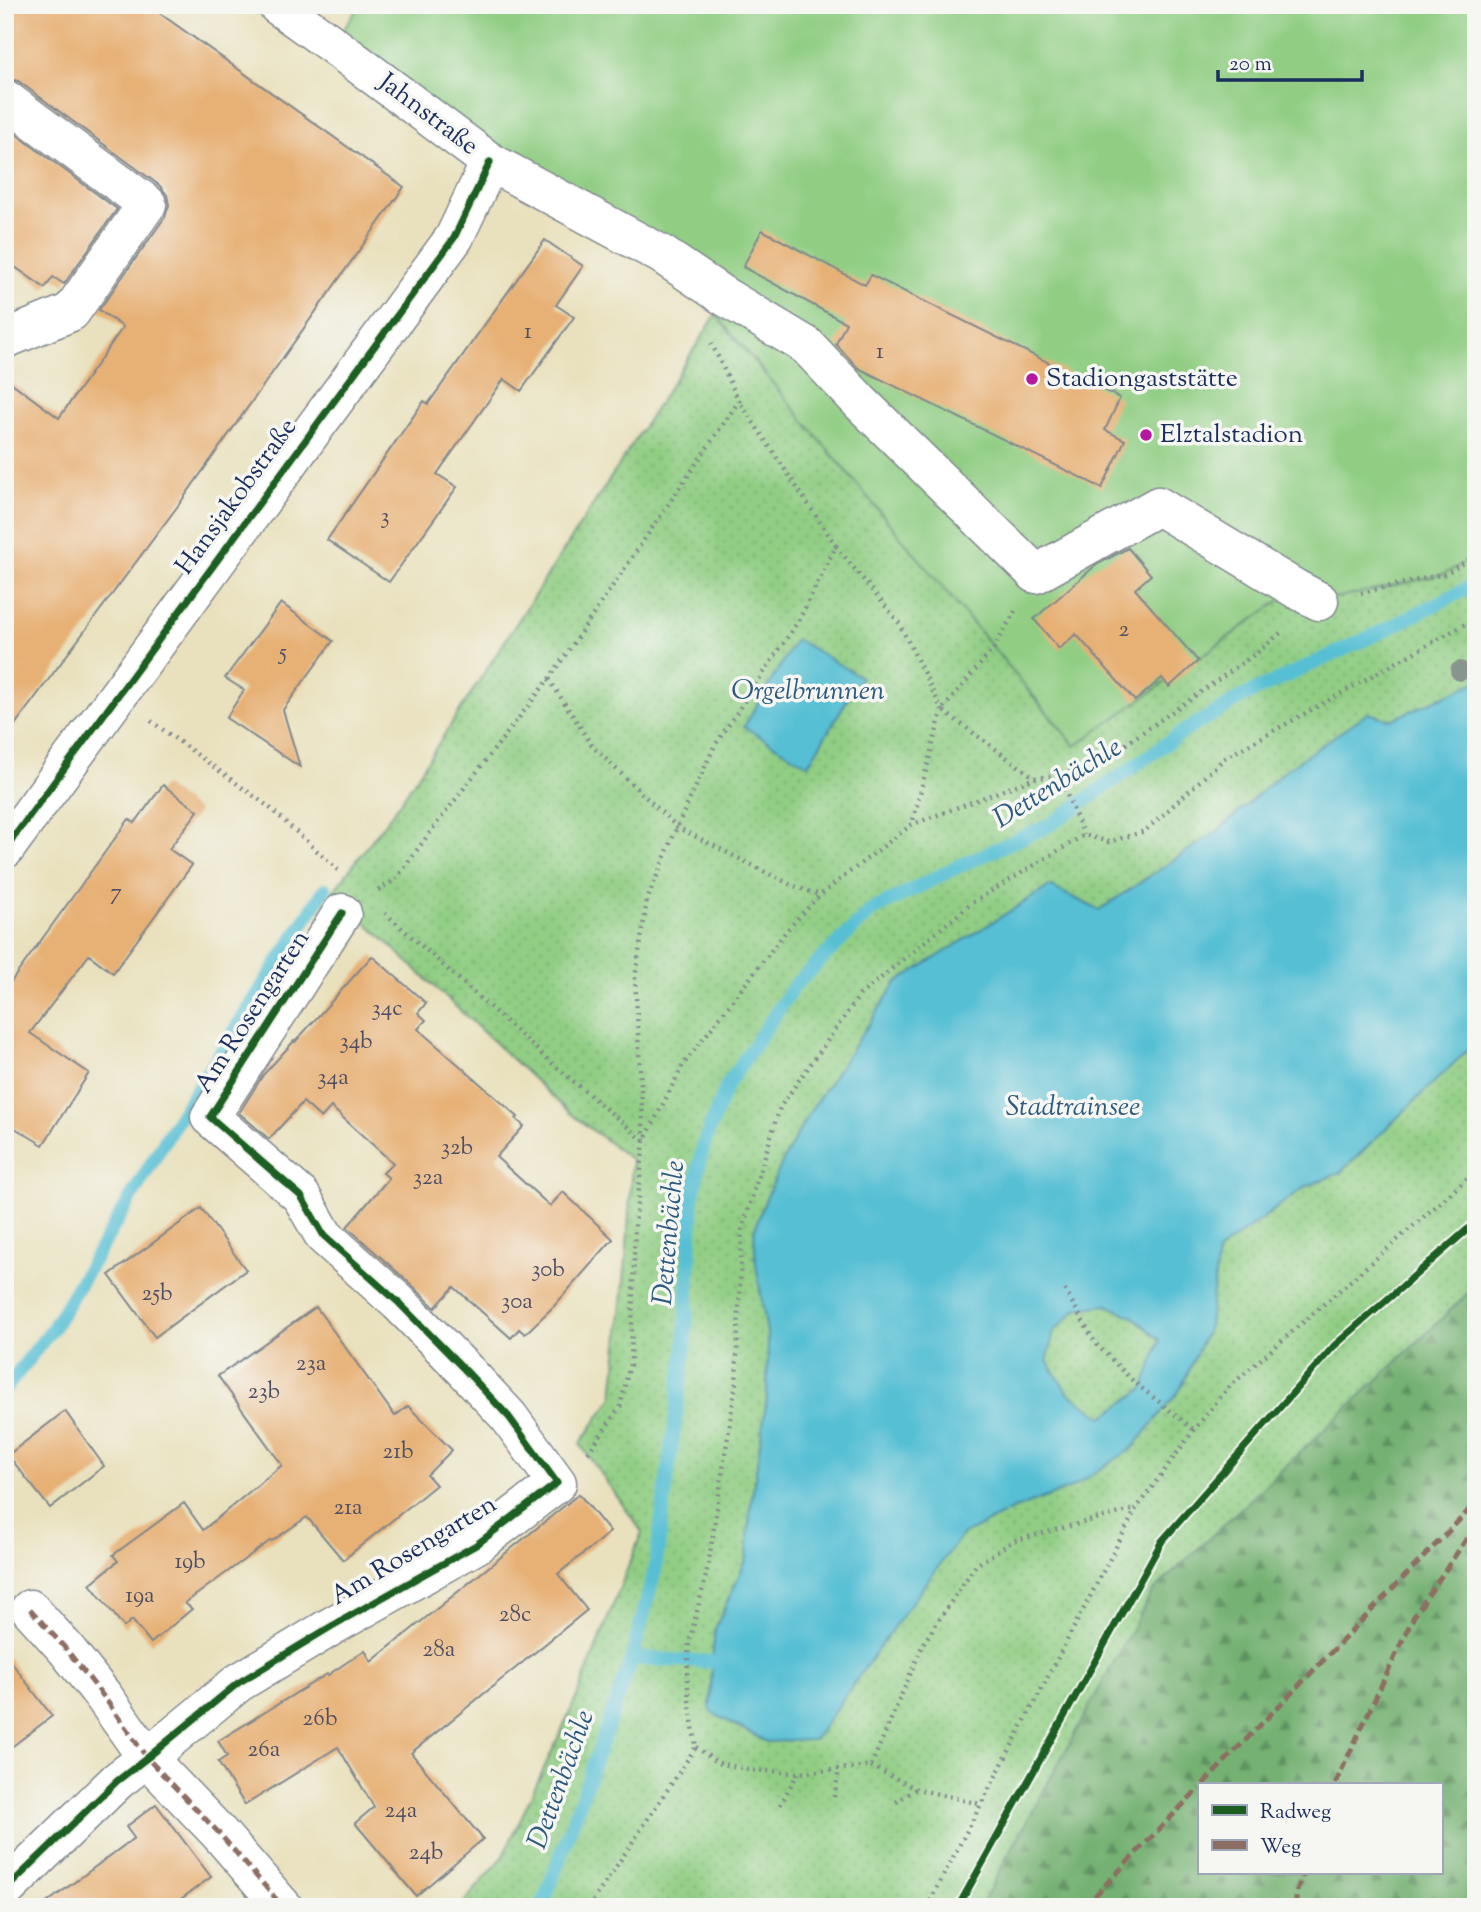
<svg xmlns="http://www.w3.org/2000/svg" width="1481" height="1912" font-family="'Sorts Mill Goudy',serif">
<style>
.forest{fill:url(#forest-firs);stroke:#487068;stroke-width:2;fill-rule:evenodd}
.park{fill:url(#park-dots);stroke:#567e71;stroke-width:2}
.garden{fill:#91ce84;stroke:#567e71;stroke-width:2}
.water{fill:#57bfd4;stroke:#397799;stroke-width:2;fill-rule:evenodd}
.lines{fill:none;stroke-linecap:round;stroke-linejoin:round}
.stream{stroke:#57bfd4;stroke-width:14}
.building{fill:#e7b075}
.minor-casing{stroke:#82888e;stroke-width:41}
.path{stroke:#82888e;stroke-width:4.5;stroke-dasharray:2 5;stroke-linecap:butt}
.minor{stroke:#fff;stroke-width:38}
.quiet{stroke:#8d6e63;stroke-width:5;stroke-dasharray:10 5;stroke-linecap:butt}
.cycleway-casing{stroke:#f6f6f2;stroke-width:11}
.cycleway{stroke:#1b5e20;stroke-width:7}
.tree{fill:#88958e}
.poi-dot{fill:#b5179e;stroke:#f6f6f2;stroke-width:2.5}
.labels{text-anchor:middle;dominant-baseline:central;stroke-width:7;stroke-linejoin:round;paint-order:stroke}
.number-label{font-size:23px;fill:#4e4f64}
.street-label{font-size:26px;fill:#1b2f5e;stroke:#f6f6f2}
.poi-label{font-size:26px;fill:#1b2f5e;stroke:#f6f6f2;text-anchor:start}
.water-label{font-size:28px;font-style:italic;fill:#2d5a81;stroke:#f6f6f2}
</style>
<defs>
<pattern id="forest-firs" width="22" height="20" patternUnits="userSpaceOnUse" patternTransform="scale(1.75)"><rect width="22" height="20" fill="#74b172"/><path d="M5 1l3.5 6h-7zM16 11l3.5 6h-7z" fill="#5e9061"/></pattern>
<pattern id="park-dots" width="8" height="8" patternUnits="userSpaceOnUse" patternTransform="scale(1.75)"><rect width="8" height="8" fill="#91ce84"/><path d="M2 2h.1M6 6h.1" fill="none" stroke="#7cb174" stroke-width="1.8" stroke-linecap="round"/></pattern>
</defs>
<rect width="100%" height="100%" fill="#f6f6f2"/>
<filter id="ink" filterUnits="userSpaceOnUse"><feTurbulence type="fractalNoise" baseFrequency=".0143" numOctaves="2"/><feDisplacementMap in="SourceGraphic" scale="14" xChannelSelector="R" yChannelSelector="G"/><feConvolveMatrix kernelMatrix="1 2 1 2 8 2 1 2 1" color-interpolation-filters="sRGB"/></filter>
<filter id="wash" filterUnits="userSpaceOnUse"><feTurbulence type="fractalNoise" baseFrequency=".00686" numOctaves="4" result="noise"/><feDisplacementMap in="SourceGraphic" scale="28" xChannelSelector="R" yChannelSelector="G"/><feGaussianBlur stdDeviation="1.57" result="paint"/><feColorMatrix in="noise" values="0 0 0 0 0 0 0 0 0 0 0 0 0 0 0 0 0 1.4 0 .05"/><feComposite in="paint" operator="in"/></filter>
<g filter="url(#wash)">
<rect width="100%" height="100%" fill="#e9e1bd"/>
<!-- forest -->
<path class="forest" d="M1476,1285V1907H980L1152,1592L1429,1331ZM1199,1784H1441V1872H1199Z"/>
<!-- park -->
<polygon class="park" points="716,315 1075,746 1296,589 1444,574 1476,556 1476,1285 1429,1331 1152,1592 980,1907 460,1907 503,1857 576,1699 642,1532 580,1444 613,1397 627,1249 632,1160 571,1114 333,892 402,800"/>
<!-- garden -->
<polygon class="garden" points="360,5 1476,5 1476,556 1444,574 1370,591 1319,601 1296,589 1075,746 716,315 722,295 333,45"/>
<!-- water -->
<g class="water">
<polygon points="796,639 861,677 808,765 744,727"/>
<path d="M1476,682V1042L1340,1173L1305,1187L1218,1251L1209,1326L1180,1390L1133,1448L1071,1488L1014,1509L962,1535L903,1614L814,1740L767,1742L710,1712L712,1662L715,1629L747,1558L750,1510L767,1398L768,1339L756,1264L754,1232L762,1208L781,1165L807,1116L897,982L1050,886L1099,910L1220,829L1287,769L1368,713L1391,720ZM1107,1305L1135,1318L1160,1340L1144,1388L1103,1417L1068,1393L1047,1361L1054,1331L1077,1309Z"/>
</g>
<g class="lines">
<!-- stream -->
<g class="stream">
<polyline points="5,1389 53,1328 176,1122 325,889"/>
<polyline points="632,1658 712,1662"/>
<polyline points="542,1907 632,1658 655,1570 685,1348 693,1195 704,1143 727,1085 795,985 871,911 957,867 1050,825 1183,732 1244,696 1381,632 1476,584"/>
</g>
</g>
<g id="blocks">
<!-- building -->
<g class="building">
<polygon points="5,5 148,5 404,187 180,503 5,738 5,378 59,418 123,327 99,310 165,217 169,205 167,195 160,186 18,81 5,78"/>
<polygon points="5,126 117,209 64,284 53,277 45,288 5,260"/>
<polygon points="762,230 865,285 871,275 1120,398 1105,430 1125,440 1102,488 858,368 836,344 846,323 743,267"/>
<polygon points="545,240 583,266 556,305 574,317 521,391 504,379 437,474 457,487 389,582 327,540 424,401 428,404"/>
<polygon points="1128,548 1151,575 1135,589 1198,661 1169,687 1162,678 1135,701 1076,634 1059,649 1034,619 1096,565"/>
<polygon points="281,603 333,641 283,710 300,767 226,718 244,690 225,678"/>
<polygon points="163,785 198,811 169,849 192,865 113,973 89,955 30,1033 89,1073 43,1145 5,1122 5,990 129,819 135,823"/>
<polygon points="372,956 426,1003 418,1013 426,1020 418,1029 518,1117 516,1119 524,1126 496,1157 550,1206 563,1192 613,1239 555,1305 525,1334 519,1329 511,1338 454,1287 435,1308 414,1287 347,1227 389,1178 383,1173 393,1163 331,1107 321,1118 303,1102 269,1139 239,1113 263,1075 294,1041 295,1042"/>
<polygon points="201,1208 246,1270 155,1337 109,1275"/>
<polygon points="316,1307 395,1416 408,1406 452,1450 427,1475 436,1485 343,1560 307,1517 272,1541 271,1540 185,1603 192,1609 151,1643 132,1620 124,1627 90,1584 118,1561 113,1555 184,1503 203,1530 282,1465 218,1376"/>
<polygon points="65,1411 104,1466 50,1508 8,1455"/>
<polygon points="579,1494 610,1532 558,1574 587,1610 411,1753 483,1839 416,1896 355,1823 374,1807 338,1747 245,1805 218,1762 227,1756 218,1741 327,1674 328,1675 365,1650 371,1662"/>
<polygon points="5,1654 52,1716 5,1752"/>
<polygon points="156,1804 211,1877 170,1907 41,1907 134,1838 126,1827"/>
</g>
</g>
</g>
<g filter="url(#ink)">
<use href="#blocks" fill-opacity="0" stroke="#82888e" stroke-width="2"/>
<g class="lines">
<defs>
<g id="minor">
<polyline points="277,5 333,45 490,162 661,254 722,295 807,346 861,403 1036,574 1158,506 1296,589 1319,601"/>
<polyline points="5,99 147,204 71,312 5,339"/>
<polyline points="5,849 454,238 490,162"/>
<polyline points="30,1609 66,1649 104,1697 147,1758 219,1833 283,1907"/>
<polyline points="5,1890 117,1781 147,1758 238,1683 332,1626 476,1545 557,1483 509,1417 466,1371 399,1303 324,1236 301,1196 210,1117 342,913"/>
</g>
</defs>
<!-- minor casing -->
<use href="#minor" class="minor-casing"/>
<!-- path -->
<g class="path">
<polyline points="836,546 899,623 942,710 912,824"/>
<polyline points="1361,593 1444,574 1476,556"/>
<polyline points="1015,611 994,648 942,710 1035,778"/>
<polyline points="549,679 593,747 677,827 791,885 820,895"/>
<polyline points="151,721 269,807 338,870"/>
<polyline points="1059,776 1084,835"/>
<polyline points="378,890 395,880 434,827 549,679 739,401 710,340"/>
<polyline points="385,913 553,1064 644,1141"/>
<polyline points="644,1140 635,979 647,900 677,827 715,745 799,620 836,546 739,401"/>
<polyline points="1065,1290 1096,1344 1134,1382 1194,1430"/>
<polyline points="588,1453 620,1407 631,1360 635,1225 644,1141 683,1065 787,930 820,895 911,825 1035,778 1059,776 1116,751 1258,652 1283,631"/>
<polyline points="696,1747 718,1763 752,1770 798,1773 871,1766 924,1642 976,1565 1013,1541 1135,1509"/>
<polyline points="871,1766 917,1789 980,1804"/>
<polyline points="834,1797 839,1770"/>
<polyline points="896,1802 916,1789"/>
<polyline points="780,1805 798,1773"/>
<polyline points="589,1907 696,1747 689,1700 687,1674 689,1644 708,1567 736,1383 742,1230 780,1107 860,995 972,903 1084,835 1109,842 1145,831 1225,758 1476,618"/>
<polyline points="927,1907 1136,1509 1194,1430 1228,1388 1476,1171"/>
</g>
<!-- minor -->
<use href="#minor" class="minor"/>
<!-- quiet -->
<g class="quiet">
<polyline points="30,1609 66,1649 104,1697 147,1758 219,1833 283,1907"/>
<polyline points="1203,1784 1476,1503"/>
<polyline points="1335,1784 1414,1616 1476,1525"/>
<polyline points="1084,1907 1199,1788"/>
<polyline points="1295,1907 1297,1891 1304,1872"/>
</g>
<defs>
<g id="cycleway">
<polyline points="5,849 454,238 490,162"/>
<polyline points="5,1890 117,1781 147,1758 238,1683 332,1626 476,1545 557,1483 509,1417 466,1371 399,1303 324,1236 301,1196 210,1117 342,913"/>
<polyline points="958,1907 1162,1541 1334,1346 1476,1222"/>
</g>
</defs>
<!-- cycleway casing -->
<use href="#cycleway" class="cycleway-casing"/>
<!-- cycleway -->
<use href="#cycleway" class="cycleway"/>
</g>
<!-- trees -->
<circle class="tree" cx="1460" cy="671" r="10"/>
</g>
<!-- markers -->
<g class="poi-dot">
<circle cx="1032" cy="379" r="7"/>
<circle cx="1146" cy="435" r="7"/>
</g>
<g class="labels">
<!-- number labels -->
<g class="number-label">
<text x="528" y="332">1</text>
<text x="880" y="352">1</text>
<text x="385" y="517">3</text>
<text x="1124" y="630">2</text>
<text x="283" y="653">5</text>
<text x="116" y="893">7</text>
<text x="387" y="1009">34c</text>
<text x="356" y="1042">34b</text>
<text x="333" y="1078">34a</text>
<text x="457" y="1148">32b</text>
<text x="428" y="1178">32a</text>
<text x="548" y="1270">30b</text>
<text x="157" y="1294">25b</text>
<text x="517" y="1302">30a</text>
<text x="311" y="1364">23a</text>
<text x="264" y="1392">23b</text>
<text x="398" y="1452">21b</text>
<text x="348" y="1508">21a</text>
<text x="190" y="1562">19b</text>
<text x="140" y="1596">19a</text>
<text x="515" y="1615">28c</text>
<text x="439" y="1650">28a</text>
<text x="320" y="1719">26b</text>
<text x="264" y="1750">26a</text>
<text x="401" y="1811">24a</text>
<text x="426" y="1853">24b</text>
</g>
<!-- street labels -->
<g class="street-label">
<text transform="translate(428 115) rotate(37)">Jahnstraße</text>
<text transform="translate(237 497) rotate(-54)">Hansjakobstraße</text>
<text transform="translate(253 1012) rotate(-57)">Am Rosengarten</text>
<text transform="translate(414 1551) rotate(-31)">Am Rosengarten</text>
</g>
<!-- poi labels -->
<g class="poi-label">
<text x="1046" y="379">Stadiongaststätte</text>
<text x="1160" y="435">Elztalstadion</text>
</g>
<!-- water labels -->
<g class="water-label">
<text x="808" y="692">Orgelbrunnen</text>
<text transform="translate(1058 784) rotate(-32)">Dettenbächle</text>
<text x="1073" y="1108">Stadtrainsee</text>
<text transform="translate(670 1233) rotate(-85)">Dettenbächle</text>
<text transform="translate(562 1780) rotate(-70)">Dettenbächle</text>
</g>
</g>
<!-- margin -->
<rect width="1481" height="1912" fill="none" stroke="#f6f6f2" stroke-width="28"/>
<!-- legend -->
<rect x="1198" y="1783" width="245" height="91" fill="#f6f6f2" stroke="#9ea6b7" stroke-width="2"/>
<rect x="1212" y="1805" width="35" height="10" fill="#1b5e20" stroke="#9ea6b7" stroke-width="2"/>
<text x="1260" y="1818" font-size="21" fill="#1b2f5e">Radweg</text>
<rect x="1212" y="1840" width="35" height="10" fill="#8d6e63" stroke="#9ea6b7" stroke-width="2"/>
<text x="1260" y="1853" font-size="21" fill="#1b2f5e">Weg</text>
<!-- scale -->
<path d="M1218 70v10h144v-10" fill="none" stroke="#1b2f5e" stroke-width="3.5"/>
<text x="1229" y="70" font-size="21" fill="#1b2f5e" stroke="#f6f6f2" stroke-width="5" paint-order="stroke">20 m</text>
</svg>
